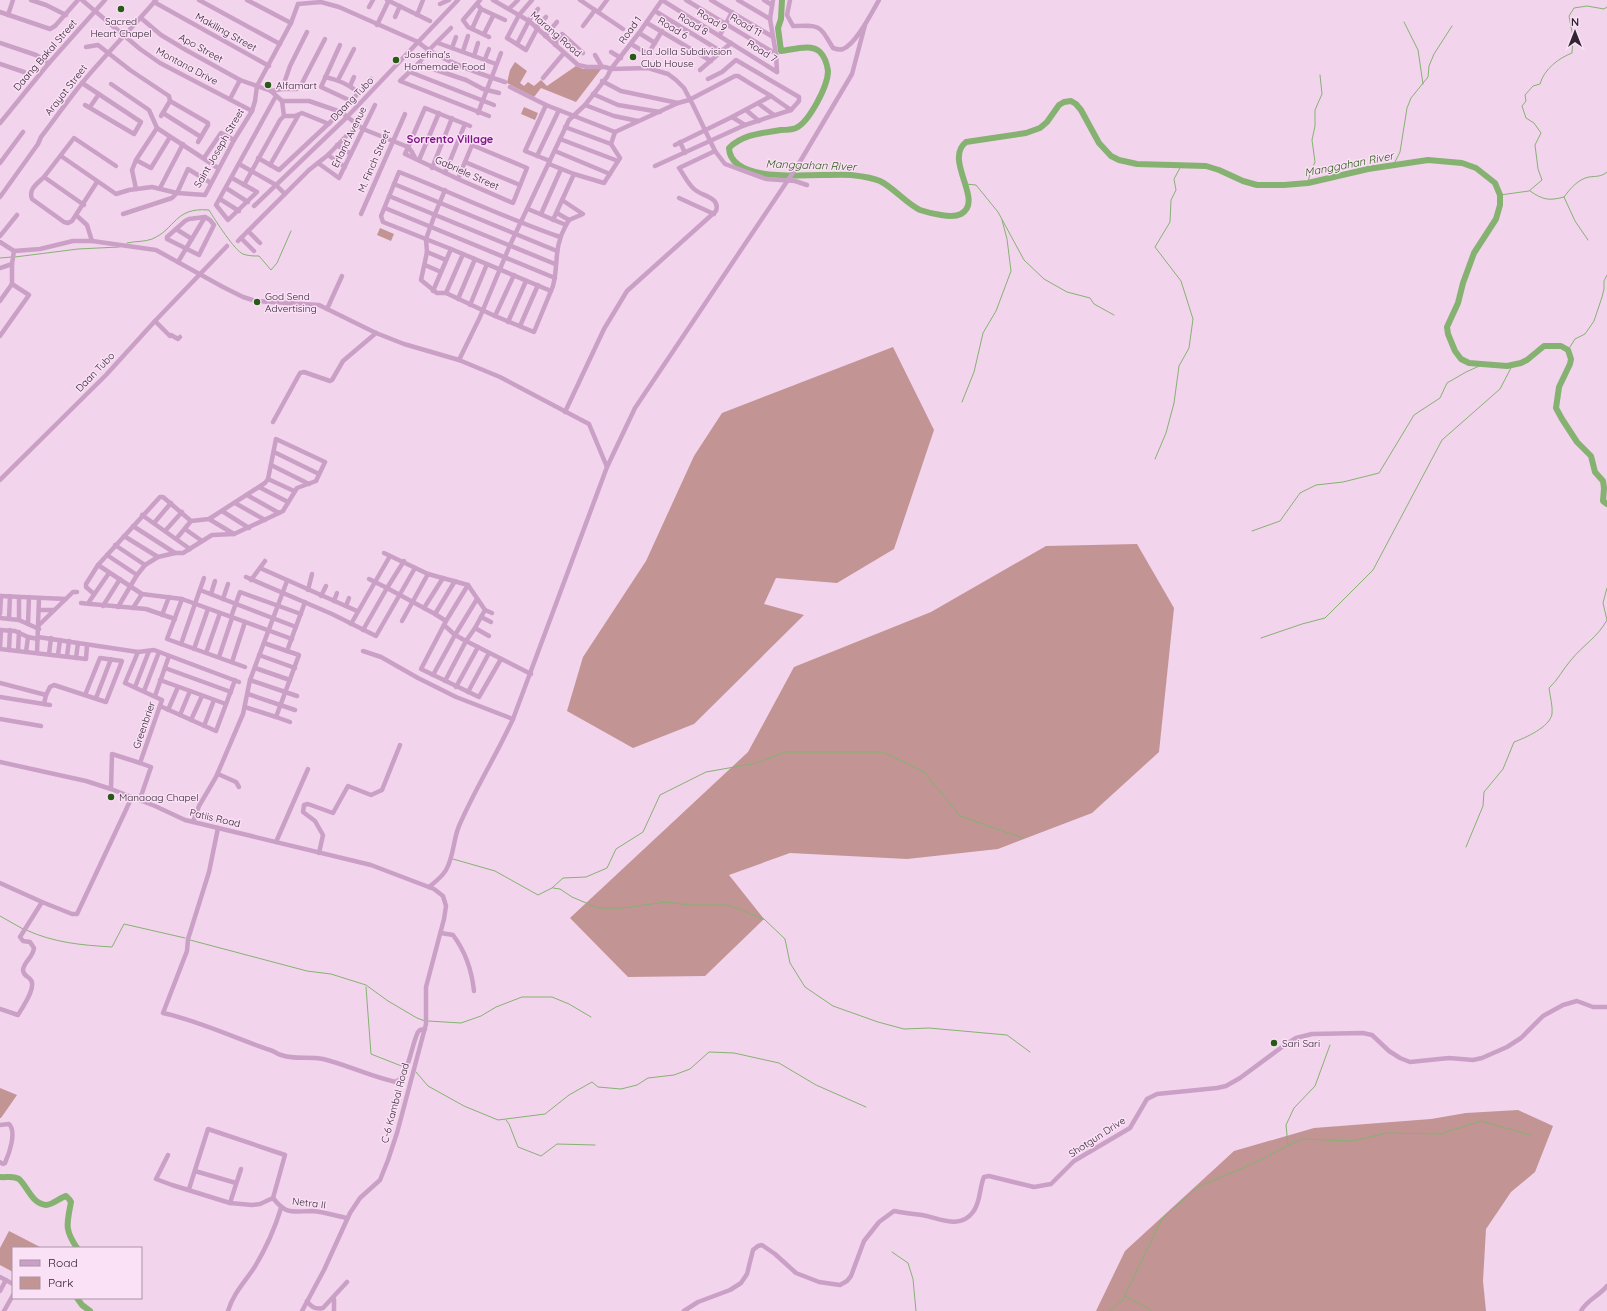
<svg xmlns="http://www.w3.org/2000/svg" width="1607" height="1311" font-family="Quicksand,sans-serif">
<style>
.green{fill:#c29494}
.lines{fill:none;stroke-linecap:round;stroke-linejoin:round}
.stream{stroke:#85b271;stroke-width:1}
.river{stroke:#85b271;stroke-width:6}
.minor{stroke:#cba0c6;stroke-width:4.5}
.poi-dot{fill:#295916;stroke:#fae1f5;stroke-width:1.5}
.labels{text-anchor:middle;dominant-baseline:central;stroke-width:3;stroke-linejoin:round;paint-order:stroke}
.street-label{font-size:10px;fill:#332434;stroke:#fae1f5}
.poi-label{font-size:10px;fill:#332434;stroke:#fae1f5;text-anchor:start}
.neighbourhood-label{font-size:11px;font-weight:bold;fill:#7d168a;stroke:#fae1f5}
.water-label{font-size:11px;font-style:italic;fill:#295916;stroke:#fae1f5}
</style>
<rect width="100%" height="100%" fill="#f3d4ed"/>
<!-- green -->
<g class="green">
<polygon points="515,62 527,71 520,83 524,86 528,82 534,86 541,80 547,86 576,66 583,69 602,68 576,102 541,88 534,97 507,83 510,70"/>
<polygon points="524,107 538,113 535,120 521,114"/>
<polygon points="380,228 394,234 391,241 377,235"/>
<polygon points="893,347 934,430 894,549 837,583 776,578 764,604 804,615 694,724 633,748 567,711 583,657 646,561 694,456 722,413"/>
<polygon points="1137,544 1174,608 1159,752 1092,813 998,849 907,859 790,853 729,875 764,919 705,976 628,977 570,918 748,752 794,667 931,612 1046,546"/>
<polygon points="0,1088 17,1095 1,1118 0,1118"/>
<polygon points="1518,1110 1553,1126 1535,1172 1511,1192 1486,1229 1483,1281 1486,1311 1096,1311 1125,1251 1234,1151 1314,1128 1431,1119 1466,1113"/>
<polygon points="9,1231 42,1248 13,1248 13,1272 0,1265 0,1248"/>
</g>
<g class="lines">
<!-- stream -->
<g class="stream">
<polyline points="1404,22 1418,50 1423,84"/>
<polyline points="1393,166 1400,152 1407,108 1411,98 1428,77 1429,66 1434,54 1452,26"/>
<polyline points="1308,183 1310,173 1315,162 1312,140 1315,126 1315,110 1322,94 1320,75"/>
<polyline points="965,184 976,185 998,212 1024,260 1044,279 1067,292 1090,298 1094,304 1114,315"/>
<path d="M1530,191C1543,200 1549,201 1564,197C1570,189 1578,179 1589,177C1597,176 1601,177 1607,172"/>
<path d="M1500,195L1529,191L1542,180L1538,169L1535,145L1541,133L1534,123L1526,118L1522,106L1526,101L1525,95L1533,86L1540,84C1544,69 1559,58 1572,53L1573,37L1569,16L1574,8L1587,6L1604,9L1607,7"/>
<polyline points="1564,197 1575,221 1588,240"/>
<path d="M127,243C135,241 145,242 152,239C176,229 174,207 209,210C215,220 235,251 243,254C248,256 254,256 259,256L271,270L277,263L291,231"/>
<polyline points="15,257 78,249 119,247"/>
<polyline points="0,258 12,257"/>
<polyline points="1568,350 1575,339 1585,334 1594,321 1602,297 1604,289 1604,281 1607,275"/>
<polyline points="962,402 974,372 983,333 996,311 1011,271 1007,239 1002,220"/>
<polyline points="1155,459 1166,433 1174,403 1179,366 1189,348 1193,319 1181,281 1155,247 1170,222 1171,200 1176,190 1174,179 1181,166"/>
<polyline points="1252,531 1280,521 1300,493 1316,485 1343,482 1379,473 1414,415 1440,398 1447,383 1466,372 1486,363"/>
<polyline points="1261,638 1302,624 1325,618 1373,570 1442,440 1500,389 1513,364"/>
<path d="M1466,847L1483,806L1484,792L1503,769L1514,742C1525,738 1550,727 1552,714C1553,707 1550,696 1549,688C1558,680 1563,669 1571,660C1583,645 1597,638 1607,620L1603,603L1607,588"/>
<polyline points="453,859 495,871 538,895 552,888 563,878 586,877 607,868 616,849 643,832 660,795 706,772 757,763 785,752 883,752 924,772 960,816 1023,838"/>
<polyline points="553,888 560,889 572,897 598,908 623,908 666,902 689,905 728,905 764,919 785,939 790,963 805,987 833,1006 878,1022 904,1029 929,1028 1007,1035 1030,1052"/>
<polyline points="0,916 23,929"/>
<path d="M26,930C55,943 81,945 112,947L124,924L185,938"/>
<polyline points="190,940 307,971 331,974 366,985 388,1001 417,1018 425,1021"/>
<polyline points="366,987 371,1054 404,1067"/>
<polyline points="428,1021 461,1023 481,1016 496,1007 522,997 552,997 569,1004 591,1017"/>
<polyline points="416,1072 428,1086 464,1106 498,1120 545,1114 569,1095 592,1082 598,1087 621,1089 637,1085 648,1078 674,1075 690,1069 709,1052 734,1053 779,1063 816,1085 866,1107"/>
<polyline points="506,1120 509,1124 518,1147 541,1156 557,1144 595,1145"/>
<polyline points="1288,1145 1286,1125 1294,1108 1315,1086 1330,1045"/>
<polyline points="892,1252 908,1263 913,1279 916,1311"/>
<polyline points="1125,1296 1148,1308 1152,1311"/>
<polyline points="1109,1311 1122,1301 1162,1219 1198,1187 1252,1164 1301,1139 1353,1141 1387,1133 1440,1134 1481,1121 1530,1135"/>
</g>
<!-- river -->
<g class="river">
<path d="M782,0L781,19L778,28L781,51C792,50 811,43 820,52C825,57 827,64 828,71C828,86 809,122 796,128C791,130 785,130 781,130C763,133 743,134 729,148C731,188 824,172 851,175C860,176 871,177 880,181C894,188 907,204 920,210C926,212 934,214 941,215C947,216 955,217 961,214C985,201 943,160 966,142L1026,133L1040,128L1047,122L1059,105L1064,102L1071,101L1076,104L1081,110L1099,143L1111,156L1119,160L1137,164L1206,166L1219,170L1243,181L1257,185H1284L1308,183L1368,169L1428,160L1462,163L1476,168L1495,183L1500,195V205L1496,219L1474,253L1463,283L1458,303L1447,327L1448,334L1455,351L1461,359L1469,363L1507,366L1521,363L1527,360L1544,346H1561L1568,350L1571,359L1570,364L1559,387L1556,408L1562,419L1577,442L1591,456L1595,472L1603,481L1604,488L1603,501L1607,504"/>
<path d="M0,1177C6,1178 13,1175 19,1179C27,1186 32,1204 46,1205C53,1205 59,1198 66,1196L69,1199L71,1202C67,1224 64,1229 77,1248"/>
<polyline points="77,1298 82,1305 90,1311"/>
</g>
<!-- minor -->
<g class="minor">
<polyline points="31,0 46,5 66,15"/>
<polyline points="82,0 140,49 160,63 252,111"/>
<polyline points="199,0 280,44"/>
<polyline points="247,0 291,23"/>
<polyline points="387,0 430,21"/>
<polyline points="480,0 463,20 468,27 489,37"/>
<polyline points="493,0 529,21 578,65 587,67 605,67 611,69 648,68 668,74 676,80 684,88 693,105 715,151 725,164 766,179 795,181 807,185"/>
<polyline points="532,0 519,15 507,38 526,50 537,29"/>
<polyline points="580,0 623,29"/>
<polyline points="662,0 777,72"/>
<polyline points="686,0 776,54"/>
<polyline points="711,0 773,37"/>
<polyline points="738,0 770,19"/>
<polyline points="764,0 772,5"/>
<polyline points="773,0 770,19 776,54 777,72"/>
<path d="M790,0L787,15L793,26C821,25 819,25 833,48C836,49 840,50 843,49C856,44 872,12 879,0"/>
<polyline points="154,2 269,66"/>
<path d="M298,4L321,2L339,7L418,42C438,60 480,74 505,82"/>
<polyline points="440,4 449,0"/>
<polyline points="477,4 481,9 505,20"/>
<polyline points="369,7 373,0"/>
<polyline points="509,9 518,0"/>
<polyline points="655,11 722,52"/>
<polyline points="0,12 50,29 55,26 78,0"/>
<polyline points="598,12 607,0"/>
<polyline points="8,15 13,0"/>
<polyline points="417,15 423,0"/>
<polyline points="395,17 400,6"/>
<polyline points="141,18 161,35 186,50 240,80 271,91 282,101 284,116"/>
<polyline points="647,23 711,61"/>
<polyline points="377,25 389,0"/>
<polyline points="583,26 595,10"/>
<polyline points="451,28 428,51 418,64 400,81 489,116"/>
<polyline points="536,28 546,17"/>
<polyline points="472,29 481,9"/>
<polyline points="639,33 655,43"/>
<polyline points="484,34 493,16"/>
<polyline points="720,35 732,12"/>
<polyline points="545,36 557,22"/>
<polyline points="0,43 36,55 49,63"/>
<polyline points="438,43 496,64"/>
<polyline points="517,44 531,17 538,9"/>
<polyline points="631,44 648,54 662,31"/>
<polyline points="340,45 321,87 351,101"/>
<polyline points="555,45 562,34 583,53"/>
<polyline points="86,47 98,45 130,70 169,96 170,101 161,116"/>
<polyline points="452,48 456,37"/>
<polyline points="463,51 468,36"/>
<polyline points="611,52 621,58"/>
<polyline points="595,55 602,67"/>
<polyline points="474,56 478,43"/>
<polyline points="485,59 489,49"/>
<polyline points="0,64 24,72"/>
<polyline points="418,64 466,80 483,89 499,93"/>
<polyline points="700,70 731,43"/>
<polyline points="410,72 494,105"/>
<path d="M325,77C339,80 348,84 359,93"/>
<polyline points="543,78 564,53"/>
<polyline points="338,80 354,49"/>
<polyline points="602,81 621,91 678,103"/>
<polyline points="82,83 141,122 134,134 85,105"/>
<polyline points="111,84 149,110 157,128"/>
<polyline points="350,86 354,77"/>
<polyline points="510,87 546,105 615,132"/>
<polyline points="282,89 297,89 300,87 325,39"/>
<polyline points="271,91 282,89 290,66 307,32"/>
<polyline points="593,94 618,105 660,112"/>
<polyline points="771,96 791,110"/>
<polyline points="230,99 240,80"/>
<polyline points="170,101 208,123 208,125 198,142"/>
<polyline points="282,101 309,101 341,112 363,129 408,147 412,152 415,158"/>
<polyline points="759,104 774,115"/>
<polyline points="546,105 525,151 550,161"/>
<polyline points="585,105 614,116 638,121"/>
<polyline points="90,107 99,94"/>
<polyline points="746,110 759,121"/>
<polyline points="163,113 201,137"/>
<polyline points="478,113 501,53"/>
<polyline points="732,117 745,125"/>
<polyline points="0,123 49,63 105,0"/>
<polyline points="565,127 611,144"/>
<polyline points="157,128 218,168"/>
<polyline points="560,139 618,161"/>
<polyline points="680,142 685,153"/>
<polyline points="337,145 351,154"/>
<polyline points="555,151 610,174"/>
<polyline points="328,155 345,167"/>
<polyline points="61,156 116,194 129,190 152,187 177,193 205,195 234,140 252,111 255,101 257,86 291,23 298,4"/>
<polyline points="537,156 559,110"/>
<polyline points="204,158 221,133 234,140"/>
<polyline points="258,158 279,170 341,112 371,79"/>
<polyline points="136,160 151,168 170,137"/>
<polyline points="419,160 439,113"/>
<polyline points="465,162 520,185"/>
<polyline points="0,163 23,132"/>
<polyline points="318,163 339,178 375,105"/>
<polyline points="239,164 276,185 285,194"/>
<polyline points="549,164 574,174 604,183 620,158 611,144 615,132 678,103 689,100 735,76 738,76 771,96 732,117 675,145"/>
<polyline points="270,165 298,116"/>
<polyline points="655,166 745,125 791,110 799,101 799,97 736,60 722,72 708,79"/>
<polyline points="432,168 452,118"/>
<polyline points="445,173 465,124"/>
<path d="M44,177C38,183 28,189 32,199L64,222L68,223L72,221L97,182"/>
<polyline points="232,178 257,192 228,220 216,205 276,96"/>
<polyline points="458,179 472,145 527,168 513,203 458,179 405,154 425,108 470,126"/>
<polyline points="394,184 557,251"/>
<polyline points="244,185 280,120 284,116 295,116 302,113 329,124"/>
<polyline points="160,188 183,144"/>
<polyline points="226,188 248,202"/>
<polyline points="136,189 132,170 136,160 157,128"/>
<path d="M445,190L435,214L426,239L427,252L421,280L437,293H446L495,316L534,332L553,286C559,262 553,249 566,225"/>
<polyline points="389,196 555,264"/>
<path d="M0,197L38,144L41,137C55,119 68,100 82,83C106,54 132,28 156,0"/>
<polyline points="679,198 714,214"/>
<polyline points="220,199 239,211"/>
<polyline points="84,205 44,177 74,138 116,166"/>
<polyline points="254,206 347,117 458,0"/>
<polyline points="385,208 555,278"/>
<polyline points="528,209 566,225 569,220 583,214 562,200"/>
<polyline points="557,213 569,220"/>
<polyline points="123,214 172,198 177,193 188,169 211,183"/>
<polyline points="361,214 405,114"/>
<polyline points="541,214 561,169"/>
<polyline points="76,215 87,225 92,241"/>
<polygon points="205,217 210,220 214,225 199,255 167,239 167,237 185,221 189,219"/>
<polyline points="553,220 574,174"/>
<polyline points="176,229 192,239"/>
<polyline points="248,231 260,243"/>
<polyline points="0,236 17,215"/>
<polyline points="241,238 254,251"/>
<polyline points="238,241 309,170 328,155 357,125"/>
<polyline points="0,242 14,251 40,249 73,241 92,241 156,250 223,287 243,297 256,301 319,305 376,333 404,344 459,360 500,377 589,424 607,467"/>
<polyline points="427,252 446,260"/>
<polyline points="178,262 205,217"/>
<polyline points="425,265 441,272"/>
<polyline points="0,268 12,264"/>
<polyline points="433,291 451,249"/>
<path d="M551,291L451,249L383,222L381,216L399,172C453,193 505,218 560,237"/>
<polyline points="446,293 463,254"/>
<polyline points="458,299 475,259"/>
<polyline points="0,301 12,284 12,264 14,251"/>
<polyline points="470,305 487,264"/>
<polyline points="327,309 342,276"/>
<polyline points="495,316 514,275"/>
<polyline points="155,321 170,336 171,335 178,339 180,337"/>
<polyline points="508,322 526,281"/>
<polyline points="520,326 538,285"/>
<polyline points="0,336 29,295 12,284"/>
<polyline points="459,360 480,317 510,245 569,120 585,105 607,77 611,69 639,33 662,0"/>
<path d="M565,412L604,329L627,291L716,211C721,197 701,196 694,189C688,184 684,175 679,168L715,151"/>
<polyline points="273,422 300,373 304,372 330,381 332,380 343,361 376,333"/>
<polyline points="274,452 319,474"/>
<polyline points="271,465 309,484"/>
<polyline points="268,479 294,491"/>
<polyline points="0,480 106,375 155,321 227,246"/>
<polyline points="259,487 288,502"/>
<polyline points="247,495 279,513"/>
<polyline points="235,503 265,520"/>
<polyline points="222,511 249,528"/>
<polyline points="142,515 190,549"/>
<polyline points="209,519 234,534"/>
<polyline points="154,523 171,503"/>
<polyline points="133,526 175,553"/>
<polyline points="185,529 202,541"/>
<polyline points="165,531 182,512"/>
<polyline points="124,536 158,557"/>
<polyline points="115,545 145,565"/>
<polyline points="384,553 428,574 468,585 485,610"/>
<polyline points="107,555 137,575"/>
<polyline points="98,565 142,594 182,599"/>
<polyline points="260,568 357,611"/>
<polyline points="109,573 91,599 89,602 91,604 146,609 175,619"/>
<polyline points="246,577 332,614 376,636 415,568"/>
<polyline points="369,579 375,582 390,556"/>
<polyline points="251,580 265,561"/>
<polyline points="200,590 296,627"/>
<polyline points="308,590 312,574"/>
<polyline points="94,594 86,587 86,584 98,565 160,497 163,497 191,521"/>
<polyline points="211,594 215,581"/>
<polyline points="0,596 66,599"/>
<polyline points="321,596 326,586"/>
<polyline points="223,599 228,584"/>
<polyline points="334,601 337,593"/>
<polyline points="81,603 90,604"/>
<polyline points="103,606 120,579"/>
<polyline points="346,606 349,598"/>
<polyline points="118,607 137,575 145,565 158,557 175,553 183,553 212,535 234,534 279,513 283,511 297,488 316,481 325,462 276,439 268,479 265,483 209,519 191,521 177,538"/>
<polyline points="133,608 142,594"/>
<polyline points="424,608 443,578"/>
<polyline points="39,610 54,610"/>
<polyline points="0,614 1,596"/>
<polyline points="435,614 455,581"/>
<polyline points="162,615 169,597"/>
<polyline points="231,617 240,592 301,614"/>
<polyline points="481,617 485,610 492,613"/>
<polyline points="0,618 19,620 39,629"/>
<polyline points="9,619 10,596"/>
<polyline points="19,620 19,597"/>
<polyline points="402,621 428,574"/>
<polyline points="446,621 468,585"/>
<polyline points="28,624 29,597"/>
<polyline points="351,624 375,582 387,588 404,561"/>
<polyline points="39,625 73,592 77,592"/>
<polyline points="444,625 455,635 466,641 531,674"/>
<polyline points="475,628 481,617 491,622"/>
<polyline points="0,630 15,631 28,637 38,639"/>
<polyline points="363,630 387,588 435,614 446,621 421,669 479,697 501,659"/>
<polyline points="38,637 138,652 154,650 239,682"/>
<polyline points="264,643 287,651"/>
<polyline points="181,644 204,578"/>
<polyline points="0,648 1,630"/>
<polyline points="0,649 86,659 87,645"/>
<polyline points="194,649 208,609"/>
<polyline points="9,650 10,630"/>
<polyline points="18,651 19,632"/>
<polyline points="363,651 381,657 418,678 456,697 513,719"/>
<polyline points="26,652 28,637"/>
<polyline points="37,653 39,598"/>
<polyline points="206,653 220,613"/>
<polyline points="49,654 51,638"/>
<polyline points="58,655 60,640"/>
<polyline points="259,655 295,668"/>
<polyline points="67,656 69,641"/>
<polyline points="219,657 232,618"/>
<polyline points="76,658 78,643"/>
<polyline points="232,662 245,622"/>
<polyline points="245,667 167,639 182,599 292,639"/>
<polyline points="165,668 231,692"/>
<polyline points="255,668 290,680"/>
<polyline points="433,675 455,635 477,599"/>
<polyline points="160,680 226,704"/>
<polyline points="250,680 297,696"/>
<polyline points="445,681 466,641 475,628 489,636"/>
<polyline points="0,683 46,695 44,704"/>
<polyline points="135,687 149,651"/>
<polyline points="456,687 478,647"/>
<polyline points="144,691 159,652"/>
<polyline points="468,692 489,653"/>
<polyline points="248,694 295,710"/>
<polyline points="46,695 50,687 54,685 106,702 122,661 100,658 85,695"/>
<polyline points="155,696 169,656"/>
<polyline points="0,697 50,705"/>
<polyline points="96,698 111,659"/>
<polyline points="160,706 216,731 235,680"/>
<polyline points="245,707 276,717"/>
<polyline points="168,710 178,687"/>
<polyline points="180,715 190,691"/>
<polyline points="0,719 41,726"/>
<polyline points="191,720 202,696"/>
<polyline points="290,722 276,717 299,655 287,651 305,602"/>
<polyline points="204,726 214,700"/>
<polyline points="0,762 86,781 111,789 155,806 185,820 371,865 434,889 443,896 446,906 444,919 426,987 426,1024 397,1133 388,1160 380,1180 360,1198 350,1213 324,1270 302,1311"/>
<polyline points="218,774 236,782 239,787"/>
<polyline points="111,789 112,754 140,763 162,700 125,683 138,652"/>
<polyline points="140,799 151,767 140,763"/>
<polyline points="193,822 199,806 216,777 243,714 250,680 287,581"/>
<path d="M218,828L209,872L188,939L187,951L163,1013C200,1021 234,1038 270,1050C274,1051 277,1054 281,1055C296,1060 309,1056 323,1059C348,1065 371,1077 396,1082C409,1074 411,1046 418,1032L420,1030L425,1029"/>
<polyline points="276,842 308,769"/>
<polyline points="319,853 323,835 315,821 303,812 304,805 308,804 333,813 348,786 371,795 382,790 400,745"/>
<polyline points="0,883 42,902"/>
<path d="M429,887C435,882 442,877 446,870C454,856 453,840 459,826C475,789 496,756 513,719L607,467L635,408L798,165L852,74L865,25"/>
<path d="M441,933L453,935C465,951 472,972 474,991"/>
<path d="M0,1009L18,1015C22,1008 38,986 30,979C27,976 23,975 23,970C24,961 33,958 34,948L30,942L23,941L20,937L42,902L72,914H77L132,797"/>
<path d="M0,1125L9,1124C17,1132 9,1154 5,1163L3,1164L0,1162"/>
<polyline points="168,1155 156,1179 172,1185 230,1203 252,1205 260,1204 273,1198"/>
<polyline points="195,1171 236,1183"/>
<polyline points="189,1189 208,1129 285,1155 273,1198"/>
<path d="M273,1198C287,1216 293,1211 313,1211C324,1212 336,1216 347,1218"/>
<polyline points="230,1203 241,1169"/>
<polyline points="0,1277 13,1284"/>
<polyline points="0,1291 6,1280"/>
<path d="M307,1301C311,1307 316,1310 323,1308L347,1282"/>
<polyline points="4,1311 13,1295"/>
<path d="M228,1311C233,1294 244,1283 254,1268C265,1250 275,1228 281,1208"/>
<polyline points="334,1311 334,1299"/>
<path d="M684,1311L698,1302L730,1290L741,1283L747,1274L753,1250L758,1246L762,1245L775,1254L796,1273L819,1282L840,1285L847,1281L851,1276L864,1241L879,1222L894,1211C904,1213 913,1214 922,1215C939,1218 960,1230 973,1212C981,1202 979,1188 984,1177L989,1176L1034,1187L1051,1184L1074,1161L1130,1128L1147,1099L1157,1094L1217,1088L1226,1086L1240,1078L1282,1047L1296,1038L1312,1034L1363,1033L1372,1035L1389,1051L1400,1058L1410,1062L1449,1058L1473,1060L1482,1058L1507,1047L1521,1038L1543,1016L1563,1005L1577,1001L1593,1007H1607"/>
<path d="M1581,1311C1587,1300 1599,1296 1607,1286"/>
</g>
</g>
<!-- markers -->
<g class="poi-dot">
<circle cx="121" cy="9" r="4"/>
<circle cx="633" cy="57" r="4"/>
<circle cx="396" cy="60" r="4"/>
<circle cx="268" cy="85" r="4"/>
<circle cx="257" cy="302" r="4"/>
<circle cx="111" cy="797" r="4"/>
<circle cx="1274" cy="1043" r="4"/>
</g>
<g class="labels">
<!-- street labels -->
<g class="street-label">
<text transform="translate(712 20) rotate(32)">Road 9</text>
<text transform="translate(693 24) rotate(31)">Road 8</text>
<text transform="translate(746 25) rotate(31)">Road 11</text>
<text transform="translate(673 28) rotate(31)">Road 6</text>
<text transform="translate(630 30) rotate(-54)">Road 1</text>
<text transform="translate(226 32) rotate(29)">Makiling Street</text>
<text transform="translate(556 34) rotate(41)">Marang Road</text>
<text transform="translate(201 48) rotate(29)">Apo Street</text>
<text transform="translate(762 51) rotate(32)">Road 7</text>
<text transform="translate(45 55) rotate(-49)">Daang Bakal Street</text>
<text transform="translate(187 66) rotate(28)">Montana Drive</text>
<text transform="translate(66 90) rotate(-52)">Arayat Street</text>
<text transform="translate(352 99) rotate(-46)">Daang Tubo</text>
<text transform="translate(349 137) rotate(-64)">Erland Avenue</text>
<text transform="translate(219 148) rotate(-60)">Saint Joseph Street</text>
<text transform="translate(374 161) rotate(-67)">M. Finch Street</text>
<text transform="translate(467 173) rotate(24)">Gabriele Street</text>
<text transform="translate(95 372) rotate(-46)">Daan Tubo</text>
<text transform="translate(144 725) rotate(-71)">Greenbrier</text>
<text transform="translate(215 818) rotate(13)">Patiis Road</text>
<text transform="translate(395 1103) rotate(-75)">C-6 Kambal Road</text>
<text transform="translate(1097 1137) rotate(-33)">Shotgun Drive</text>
<text transform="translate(309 1203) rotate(7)">Netra II</text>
</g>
<!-- poi labels -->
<g class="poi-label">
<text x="121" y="21" text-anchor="middle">Sacred<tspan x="121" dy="12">Heart Chapel</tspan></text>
<text x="641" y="51">La Jolla Subdivision<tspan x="641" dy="12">Club House</tspan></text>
<text x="404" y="54">Josefina's<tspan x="404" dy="12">Homemade Food</tspan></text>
<text x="276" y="85">Alfamart</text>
<text x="265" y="296">God Send<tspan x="265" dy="12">Advertising</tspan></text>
<text x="119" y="797">Manaoag Chapel</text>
<text x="1282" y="1043">Sari Sari</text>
</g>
<!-- neighbourhood labels -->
<g class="neighbourhood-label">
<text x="450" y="139">Sorrento Village</text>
</g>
<!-- water labels -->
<g class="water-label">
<text transform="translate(1349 164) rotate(-11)">Manggahan River</text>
<text transform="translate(811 165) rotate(2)">Manggahan River</text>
</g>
</g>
<!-- legend -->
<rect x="12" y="1247" width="130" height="52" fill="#fae1f5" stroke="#aa95a8"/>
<rect x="20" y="1260" width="20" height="6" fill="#cba0c6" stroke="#aa95a8"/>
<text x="48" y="1267" font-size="12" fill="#332434">Road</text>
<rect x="20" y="1277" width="20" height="12" fill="#c29494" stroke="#aa95a8"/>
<text x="48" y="1287" font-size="12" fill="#332434">Park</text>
<!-- north arrow -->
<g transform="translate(1575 32)" stroke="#fae1f5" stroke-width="3" paint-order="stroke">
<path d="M0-3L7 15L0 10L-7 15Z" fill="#332434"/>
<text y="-6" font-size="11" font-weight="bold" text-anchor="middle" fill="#332434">N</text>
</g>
</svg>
